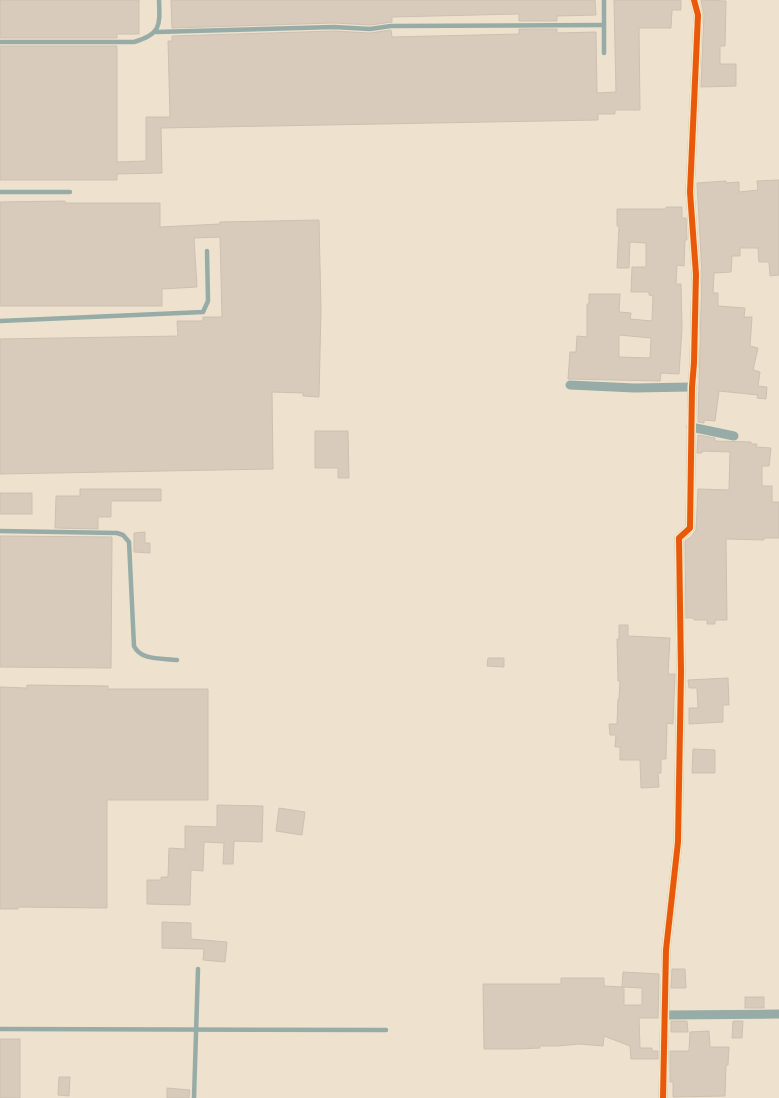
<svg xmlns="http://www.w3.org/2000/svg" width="779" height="1098" font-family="'Alegreya Sans',sans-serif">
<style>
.building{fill:#d8cbbb;stroke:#cdc0b0;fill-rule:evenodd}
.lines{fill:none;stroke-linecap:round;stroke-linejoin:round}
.service{stroke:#97aca7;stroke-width:4.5}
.minor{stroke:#97aca7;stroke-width:9}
.cycleway-casing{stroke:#fbe6c1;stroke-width:9}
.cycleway{stroke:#e8590c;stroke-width:6}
</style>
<rect width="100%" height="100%" fill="#eee2ce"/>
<!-- building -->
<g class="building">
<polygon points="0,0 139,0 139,34 117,34 117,38 0,38"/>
<polygon points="171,0 595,0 596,15 557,16 557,21 519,21 519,14 392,17 392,22 370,25 334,23 172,28"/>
<polygon points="614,0 681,0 681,10 672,10 671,28 639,28 640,110 615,110 615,114 598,114 598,120 161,128 162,173 117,174 117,180 0,180 0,46 117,46 117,162 146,161 146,117 170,117 168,41 172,41 172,36 334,31 370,33 391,30 392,37 519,34 519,29 557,29 557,33 596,32 597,93 616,92"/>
<polygon points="701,0 726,1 725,46 720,46 720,64 736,64 736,86 701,87 704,15"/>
<polygon points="779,180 779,275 770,276 769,262 759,262 758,248 740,248 740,256 732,256 731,272 714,273 713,293 718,293 718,306 745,308 744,317 752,317 750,346 758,348 753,370 760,372 758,386 767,387 766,399 757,398 758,395 719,391 715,421 704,420 704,423 698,422 702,274 697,183 726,181 726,183 739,182 739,192 758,190 757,181"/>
<polygon points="65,201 65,203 160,203 160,227 220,224 220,222 319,220 321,309 319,397 303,396 303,393 272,392 273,469 0,474 0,339 178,336 177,321 203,321 203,317 222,317 220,237 194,238 197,287 162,289 162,306 0,306 0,202"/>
<path d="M666,207H682V218H686L687,240H685L684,266L677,265L676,284H681L682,329L679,374L661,373L660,381L568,379L570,352H576L577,336L587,337V304H589V294H620L619,312L631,313L630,319L652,321L653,296L649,295V292H631L632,267H646V243L630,242L629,268H617L619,226H617V209H666ZM619,335L651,338L650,358L619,357Z"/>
<polygon points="315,431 348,431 349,478 338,478 338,468 315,468"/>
<polygon points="698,435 715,438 715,441 751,442 751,444 757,444 756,447 771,448 769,466 762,466 762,486 772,486 772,502 779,502 779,538 764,538 764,540 726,539 727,620 715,620 715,624 707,624 707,620 694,620 694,618 686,618 685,541 691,537 696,530 698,489 729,490 730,452 702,451 702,453 697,453"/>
<polygon points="80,489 161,489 161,501 111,501 111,517 98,517 98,529 55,528 56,496 80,496"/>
<rect x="0" y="493" width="32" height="21"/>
<polygon points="145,532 145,543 150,543 150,553 134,552 134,533"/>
<polygon points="0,536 112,537 111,668 0,667"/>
<polygon points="619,625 628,625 628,636 670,638 668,674 675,674 673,724 667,723 666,759 661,759 661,773 658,773 659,787 641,788 640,760 620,760 620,747 615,747 616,735 610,735 609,724 617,724 618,699 619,699 620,681 618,681 617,639 619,639"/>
<polygon points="488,658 504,658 504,667 487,666"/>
<polygon points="728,678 729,705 723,705 723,722 689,724 689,708 698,708 697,688 689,688 688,680"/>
<polygon points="27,685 108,686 108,689 208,689 208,800 107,800 107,908 18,907 18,909 0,909 0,687 27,688"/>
<polygon points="693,749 715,750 715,773 692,773"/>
<polygon points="217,805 263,806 262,842 234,841 233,864 223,864 224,843 204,842 203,871 191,870 190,905 147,904 147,880 161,880 161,877 168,877 169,848 185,849 185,826 217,827"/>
<polygon points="279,808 305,812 302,835 276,831"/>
<polygon points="162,922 191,923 191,939 227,942 225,962 203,960 204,949 162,948"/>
<polygon points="672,969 685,969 686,988 671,988"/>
<path d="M623,972L659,974L658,1018H639L640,1048H652V1051H658V1059H631L630,1046L604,1036L603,1046L579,1044L558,1046H540V1048L519,1049H484L483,984H561V978H604V986L623,987H622ZM624,987L642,988V1005H624Z"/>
<rect x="745" y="997" width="19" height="11"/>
<polygon points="671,1021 687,1021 688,1032 671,1032"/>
<polygon points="733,1021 743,1021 742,1038 732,1038"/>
<polygon points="709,1031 710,1047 729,1047 728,1065 726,1065 725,1096 673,1097 673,1082 670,1082 670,1051 689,1051 690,1032"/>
<rect x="0" y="1039" width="20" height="59"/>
<polygon points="59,1077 70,1077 69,1096 58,1095"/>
<polygon points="167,1088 190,1090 189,1098 167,1098"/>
</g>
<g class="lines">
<!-- service -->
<g class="service">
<polyline points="604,0 604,53"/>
<polyline points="156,32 334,27 370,29 391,26 604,25"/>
<path d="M0,42H134C161,34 160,26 159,0"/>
<polyline points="0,192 70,192"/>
<polyline points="0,321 203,312 208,301 207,251"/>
<path d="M0,531L117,533L123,535L129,542L134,646C141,661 162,658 177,660"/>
<polyline points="0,1029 386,1030"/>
<polyline points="194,1098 198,969"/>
</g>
<!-- minor -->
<g class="minor">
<polyline points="570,385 634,388 692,387"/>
<polyline points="691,427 734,436"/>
<polyline points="665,1015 779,1014"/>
<polyline points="663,1098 666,950 678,842 681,672 679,538 690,528 692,387 694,363 696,274 690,192 698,15 694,0"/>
</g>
<defs>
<polyline id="cycleway" points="663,1098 666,950 678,842 681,672 679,538 690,528 692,387 694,363 696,274 690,192 698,15 694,0"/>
</defs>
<!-- cycleway casing -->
<use href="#cycleway" class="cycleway-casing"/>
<!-- cycleway -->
<use href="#cycleway" class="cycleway"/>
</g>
</svg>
